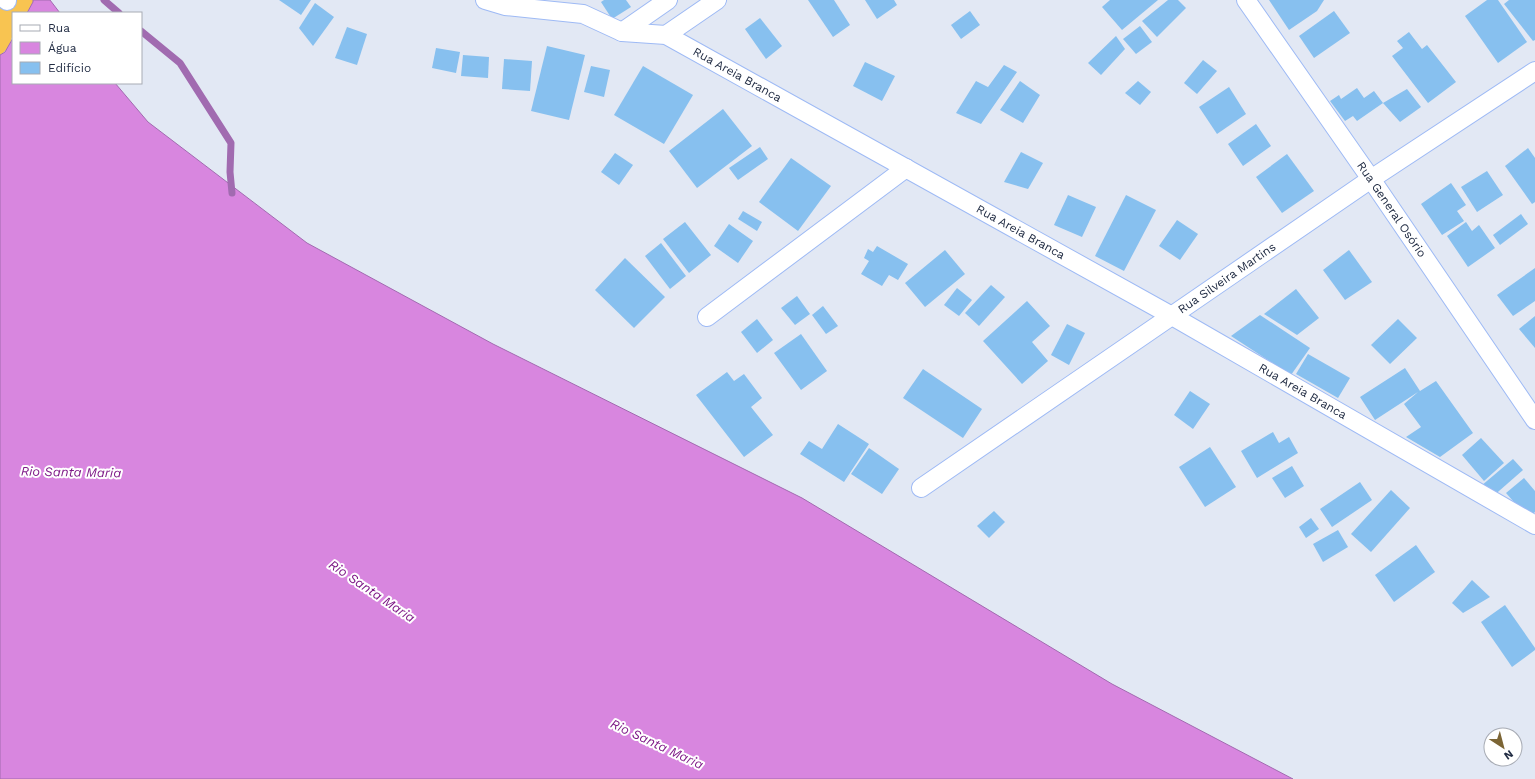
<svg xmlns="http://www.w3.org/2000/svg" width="1535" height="779" font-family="'Work Sans',sans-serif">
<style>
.green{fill:#f8c451}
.water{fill:#d886df;stroke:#a16bb0}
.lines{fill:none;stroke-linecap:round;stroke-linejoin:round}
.stream{stroke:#a16bb0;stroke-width:7}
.building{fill:#87c0ef}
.street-casing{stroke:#9ebaf5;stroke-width:20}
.street{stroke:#fff;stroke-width:18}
.labels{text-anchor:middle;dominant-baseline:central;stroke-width:4;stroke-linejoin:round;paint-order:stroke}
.street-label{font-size:12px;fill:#222d44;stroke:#fff}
.water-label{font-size:13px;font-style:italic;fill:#7d1886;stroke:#fff}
</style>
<rect width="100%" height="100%" fill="#e2e8f4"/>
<!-- green -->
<path class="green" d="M0,0H33V2L27,13H13C13,29 15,46 0,55Z"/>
<!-- water -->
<g class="water">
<polygon points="33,0 50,0 60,13 27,13 33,2"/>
<polygon points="13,38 13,83 115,83 148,122 307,243 493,344 802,498 1112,684 1293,779 0,779 0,55 5,52"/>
</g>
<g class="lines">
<!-- stream -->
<g class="stream">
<polyline points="104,0 119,13"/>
<polyline points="141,31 180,63 231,143 230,172 232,193"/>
</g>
</g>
<!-- building -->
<g class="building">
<polygon points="279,0 311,0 301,15"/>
<polygon points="604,0 626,0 631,7 612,19 601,2"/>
<polygon points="808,0 834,0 850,25 833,37"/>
<polygon points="865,0 894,0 897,5 877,19"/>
<polygon points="1110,0 1158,0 1122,30 1102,7"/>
<polygon points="1168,0 1178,0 1186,8 1157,37 1142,21"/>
<polygon points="1269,0 1324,0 1317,11 1289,30"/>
<polygon points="1487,0 1498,0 1527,42 1498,63 1465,16"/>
<polygon points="1509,0 1535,0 1535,40 1533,41 1504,4"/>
<polygon points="315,3 334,17 313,46 299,28"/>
<polygon points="970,11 980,25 961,39 951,25"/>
<polygon points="1334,11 1350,33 1314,58 1299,36"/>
<polygon points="760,18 782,46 766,59 745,29"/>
<polygon points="1140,26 1152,42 1136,54 1123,39"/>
<polygon points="347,27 367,34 357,65 335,58"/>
<polygon points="1409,32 1422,49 1427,45 1456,82 1428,103 1392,56 1403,48 1397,41"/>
<polygon points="1116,36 1125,49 1101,75 1088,63"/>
<polygon points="547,46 585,55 569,120 531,111"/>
<polygon points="436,48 460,52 456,73 432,68"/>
<polygon points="463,55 489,57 488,78 461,76"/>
<polygon points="504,59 532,61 530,91 502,89"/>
<polygon points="1203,60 1217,71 1197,94 1184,83"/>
<polygon points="865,62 895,76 882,101 853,86"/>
<polygon points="1004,65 1017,72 981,124 956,113 976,81 988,87"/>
<polygon points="591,66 610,70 604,97 584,92"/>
<polygon points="643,66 693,95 664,144 614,115"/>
<polygon points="1020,81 1040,95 1023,123 1000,110"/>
<polygon points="1138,81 1151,92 1140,105 1125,93"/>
<polygon points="1229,87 1246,114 1217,134 1199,107"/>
<polygon points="1357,88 1364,98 1374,91 1383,103 1357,121 1353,116 1345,121 1330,101 1339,95 1341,99"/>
<polygon points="1407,89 1421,107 1400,122 1383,103"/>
<polygon points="723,109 752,146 697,188 669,151"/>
<polygon points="1256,124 1271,146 1243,166 1228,144"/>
<polygon points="760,147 768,159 738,180 729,168"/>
<polygon points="1528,148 1535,158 1535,202 1532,204 1505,166"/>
<polygon points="1021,152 1043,163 1028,189 1004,182"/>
<polygon points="615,153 633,165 619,185 601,172"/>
<polygon points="1287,154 1314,191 1282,213 1256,177"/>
<polygon points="791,158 831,186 798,231 759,202"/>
<polygon points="1487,171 1503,195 1477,212 1461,187"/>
<polygon points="1451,183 1466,205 1457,211 1464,221 1442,235 1421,204"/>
<polygon points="1068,195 1096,207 1082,237 1054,225"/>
<polygon points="1126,195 1156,210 1124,271 1095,256"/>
<polygon points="743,211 762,222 757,231 738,219"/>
<polygon points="1521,214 1528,224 1500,245 1493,235"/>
<polygon points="1177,220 1198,234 1180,260 1159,246"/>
<polygon points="685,222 711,255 689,273 663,239"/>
<polygon points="1466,222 1472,231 1479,225 1495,248 1468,267 1447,236"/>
<polygon points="729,224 753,241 738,263 714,246"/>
<polygon points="661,243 686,276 670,289 645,256"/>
<polygon points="877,246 908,264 898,280 889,275 882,286 861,274 869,261 864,258 868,249 873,252"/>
<polygon points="945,250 965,274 925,307 905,283"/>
<polygon points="1349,250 1372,282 1345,300 1323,270"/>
<polygon points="625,258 665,297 634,328 595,290"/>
<polygon points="1535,268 1535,301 1513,316 1497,295"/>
<polygon points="991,285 1005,297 979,326 965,313"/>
<polygon points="957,288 972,300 959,316 944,305"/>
<polygon points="1296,289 1319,318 1297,335 1264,314"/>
<polygon points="797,296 810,314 795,325 781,308"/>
<polygon points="1027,301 1050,326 1032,342 1048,361 1022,384 983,341"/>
<polygon points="823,306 838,326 826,334 812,315"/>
<polygon points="1260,315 1310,348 1291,375 1231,336"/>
<polygon points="1535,316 1535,348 1519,329"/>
<polygon points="757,319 773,340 757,353 741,332"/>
<polygon points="1398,319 1417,338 1390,364 1371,345"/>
<polygon points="1067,324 1085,333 1069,365 1051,355"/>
<polygon points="801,334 827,371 801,390 774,353"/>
<polygon points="1308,354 1350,378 1338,398 1296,374"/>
<polygon points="1405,368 1420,391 1436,381 1473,433 1440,457 1406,437 1421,427 1404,404 1418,392 1375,420 1360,397"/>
<polygon points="923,369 982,409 963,438 903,398"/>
<polygon points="727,372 734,381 744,374 762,398 751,407 773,435 744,457 696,395"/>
<polygon points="1190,391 1210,404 1193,429 1174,415"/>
<polygon points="838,424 869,444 844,482 800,454 809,441 822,449"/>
<polygon points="1273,432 1279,443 1289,437 1298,453 1257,478 1241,451"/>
<polygon points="1481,438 1504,463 1484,481 1462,455"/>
<polygon points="1210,447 1236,487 1205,507 1179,467"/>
<polygon points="869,448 899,469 882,494 851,474"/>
<polygon points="1513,459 1523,470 1491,498 1481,486"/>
<polygon points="1292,466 1304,486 1285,498 1272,478"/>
<polygon points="1524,478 1535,491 1535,512 1528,518 1506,493"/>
<polygon points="1360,482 1372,500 1332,527 1320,509"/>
<polygon points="1391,490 1410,508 1371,552 1351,534"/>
<polygon points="994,511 1005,522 989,538 977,526"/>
<polygon points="1311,518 1319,529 1306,538 1299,527"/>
<polygon points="1338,530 1348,547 1323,562 1313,544"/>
<polygon points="1416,545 1435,572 1394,602 1375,575"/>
<polygon points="1472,580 1490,597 1463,613 1452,603"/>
<polygon points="1505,605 1535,648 1535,650 1512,667 1481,622"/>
</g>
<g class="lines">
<defs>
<g id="street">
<path id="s1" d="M485,0L505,6L583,14L622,32L666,35L1172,316L1535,525"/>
<path id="s2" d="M1246,0L1371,179L1535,420"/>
<polyline points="7,1 7,0"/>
<polyline points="622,32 668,0"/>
<polyline points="666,35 717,0"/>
<polyline points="707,317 906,168"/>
<path id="s3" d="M921,488L1371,179L1535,71"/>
</g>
</defs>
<!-- street casing -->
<use href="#street" class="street-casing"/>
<!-- street -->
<use href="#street" class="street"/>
</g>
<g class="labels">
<!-- street labels -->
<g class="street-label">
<text stroke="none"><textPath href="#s1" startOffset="268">Rua Areia Branca</textPath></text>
<text stroke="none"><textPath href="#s2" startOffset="255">Rua General Osório</textPath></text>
<text stroke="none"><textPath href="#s1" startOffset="592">Rua Areia Branca</textPath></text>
<text stroke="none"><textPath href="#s3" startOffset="371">Rua Silveira Martins</textPath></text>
<text stroke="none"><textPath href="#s1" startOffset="916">Rua Areia Branca</textPath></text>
</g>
<!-- water labels -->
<g class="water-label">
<text transform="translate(71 472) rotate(1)">Rio Santa Maria</text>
<text transform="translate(372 591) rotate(34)">Rio Santa Maria</text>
<text transform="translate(657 744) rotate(25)">Rio Santa Maria</text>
</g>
</g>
<!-- legend -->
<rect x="12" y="12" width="130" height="72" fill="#ffffff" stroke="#a7abb4"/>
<rect x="20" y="25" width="20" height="6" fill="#ffffff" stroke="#a7abb4"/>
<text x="48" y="32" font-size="12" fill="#222d44">Rua</text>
<rect x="20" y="42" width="20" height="12" fill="#d886df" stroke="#a7abb4"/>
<text x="48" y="52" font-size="12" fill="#222d44">Água</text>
<rect x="20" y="62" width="20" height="12" fill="#87c0ef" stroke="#a7abb4"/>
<text x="48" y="72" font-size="12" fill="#222d44">Edifício</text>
<!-- north arrow -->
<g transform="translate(1503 747) rotate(144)"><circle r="19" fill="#ffffff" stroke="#a7abb4"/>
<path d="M0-3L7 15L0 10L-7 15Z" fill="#7c6535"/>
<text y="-6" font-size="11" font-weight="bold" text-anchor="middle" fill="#222d44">N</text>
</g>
</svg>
